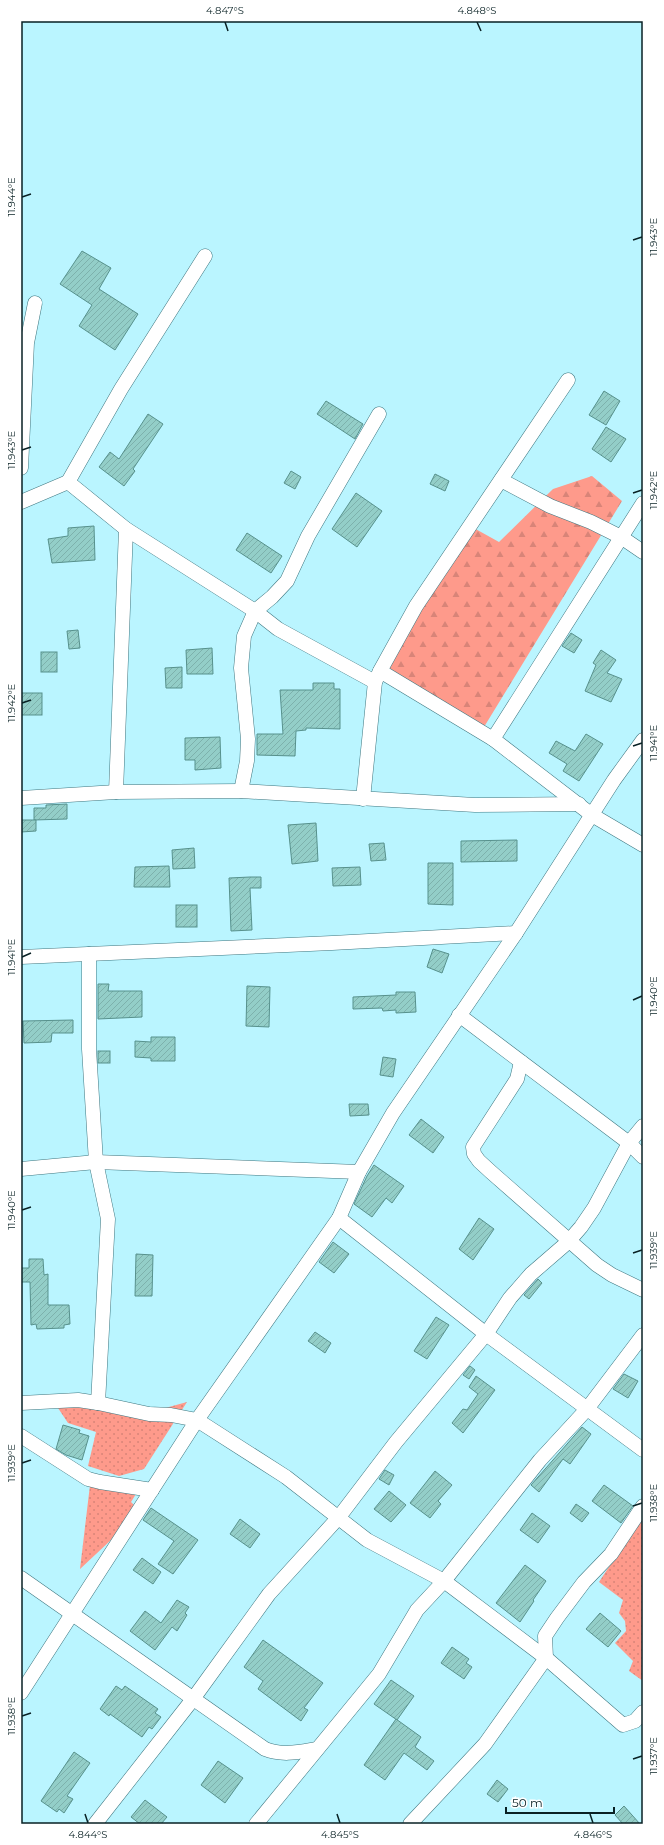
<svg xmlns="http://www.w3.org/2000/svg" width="664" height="1845" font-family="Montserrat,sans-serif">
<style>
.grass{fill:url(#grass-dots)}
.forest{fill:url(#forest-firs)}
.building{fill:url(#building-hatch);stroke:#57918c}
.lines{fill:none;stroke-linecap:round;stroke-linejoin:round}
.street-casing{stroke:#3f7780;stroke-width:15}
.street{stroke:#fff;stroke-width:14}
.ticks{fill:none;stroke:#092124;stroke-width:1.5}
.neatline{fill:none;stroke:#092124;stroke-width:1.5}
.ticks-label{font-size:10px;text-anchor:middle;fill:#092124}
</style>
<defs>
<pattern id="grass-dots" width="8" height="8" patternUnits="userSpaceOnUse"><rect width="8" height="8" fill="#fe9a8b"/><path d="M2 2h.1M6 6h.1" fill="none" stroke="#d88478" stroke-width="1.8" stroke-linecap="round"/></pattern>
<pattern id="forest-firs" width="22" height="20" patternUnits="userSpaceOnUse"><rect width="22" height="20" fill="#fe9a8b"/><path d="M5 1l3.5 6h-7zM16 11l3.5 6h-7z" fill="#d88478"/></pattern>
<pattern id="building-hatch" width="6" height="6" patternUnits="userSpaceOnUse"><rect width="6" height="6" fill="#93cec8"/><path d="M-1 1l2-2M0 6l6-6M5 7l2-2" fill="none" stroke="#7db1ac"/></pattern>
</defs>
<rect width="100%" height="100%" fill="#baf5ff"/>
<!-- grass -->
<g class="grass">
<polygon points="52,1399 158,1410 187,1402 144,1469 119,1476 88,1466 96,1432 68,1423"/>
<polygon points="90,1485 136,1494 131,1502 135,1506 111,1540 80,1569"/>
<polygon points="643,1515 643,1681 629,1671 633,1661 615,1643 626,1631 625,1621 619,1613 623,1600 599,1582"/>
</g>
<!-- forest -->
<polygon class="forest" points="592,476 622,501 484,727 384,671 472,527 499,542 553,489"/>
<!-- building -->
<g class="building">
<polygon points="82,251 111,268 99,289 138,314 115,350 79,326 92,305 60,284"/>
<polygon points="604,391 620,401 606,425 589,415"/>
<polygon points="326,401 363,424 355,439 317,414"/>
<polygon points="148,414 163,424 133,469 135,471 124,486 99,467 110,452 119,459"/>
<polygon points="606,427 626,439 611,462 592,449"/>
<polygon points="291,471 301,477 295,489 284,483"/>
<polygon points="435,474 449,481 445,491 430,484"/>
<polygon points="356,493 382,511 357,547 332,529"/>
<polygon points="94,526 95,560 52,563 48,539 68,536 68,528"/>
<polygon points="247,533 282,556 271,573 236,550"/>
<polygon points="78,630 80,648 69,649 67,631"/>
<polygon points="571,633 582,640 574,653 562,646"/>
<polygon points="212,648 213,674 187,674 186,650"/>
<polygon points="601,650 616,660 607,673 622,679 611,702 585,691 596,665 593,663"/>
<rect x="41" y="652" width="16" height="20"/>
<polygon points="182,667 182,688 166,688 165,668"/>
<polygon points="313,683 334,683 334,689 340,689 340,729 306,728 306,730 296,731 295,756 257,755 257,734 283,734 280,690 313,690"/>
<rect x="21" y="693" width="21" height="22"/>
<polygon points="586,734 603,744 579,781 563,771 567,764 549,753 556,741 575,751"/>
<polygon points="220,737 221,768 195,770 195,760 185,760 185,738"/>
<polygon points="67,804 67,819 34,820 34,808 46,808 46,805"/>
<polygon points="21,820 36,820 36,831 21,832"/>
<polygon points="316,823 318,861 292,864 288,825"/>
<polygon points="517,840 517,861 461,862 461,841"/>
<polygon points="384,843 386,860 371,861 369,844"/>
<polygon points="194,848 195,868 173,869 172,850"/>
<polygon points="428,863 453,863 453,905 428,904"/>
<polygon points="169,866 170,887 134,887 135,867"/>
<polygon points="360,867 361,885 333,886 332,868"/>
<polygon points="250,877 261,877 261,888 250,888 252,930 231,931 229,878"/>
<rect x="176" y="905" width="21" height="22"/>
<polygon points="433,949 449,954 442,973 427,967"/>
<polygon points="98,984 109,984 108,991 142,991 142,1017 98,1019"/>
<polygon points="247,986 270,987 269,1027 246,1026"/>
<polygon points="396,992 415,992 416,1012 396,1013 396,1010 383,1011 382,1008 353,1009 353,997 396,995"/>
<polygon points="73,1020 73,1033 52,1033 51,1042 24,1043 23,1021"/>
<polygon points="151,1037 175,1037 175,1061 151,1061 151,1058 135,1057 135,1041 151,1042"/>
<rect x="98" y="1051" width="12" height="12"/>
<polygon points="383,1057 396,1059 393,1077 380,1075"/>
<polygon points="349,1104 368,1104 369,1115 350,1116"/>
<polygon points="421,1119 444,1137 433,1153 409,1135"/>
<polygon points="374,1165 404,1186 392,1203 386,1198 372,1217 354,1204 367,1176"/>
<polygon points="479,1218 494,1229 473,1260 459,1249"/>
<polygon points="333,1242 349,1254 334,1273 319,1262"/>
<polygon points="136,1254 153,1255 152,1296 135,1296"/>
<polygon points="29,1259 43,1259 44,1275 48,1274 48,1305 69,1305 70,1324 64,1325 64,1328 37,1329 36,1324 31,1325 30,1282 21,1282 21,1268 29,1268"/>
<polygon points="538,1279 542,1283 529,1299 524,1295"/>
<polygon points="436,1317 449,1325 427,1359 414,1351"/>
<polygon points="315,1332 331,1343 325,1353 308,1341"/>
<polygon points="470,1366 475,1370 469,1379 463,1375"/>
<polygon points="624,1374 638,1381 628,1398 613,1389"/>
<polygon points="476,1376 495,1390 463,1433 452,1423 463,1409 467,1410 478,1394 469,1387"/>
<polygon points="63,1425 80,1430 79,1433 89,1436 82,1460 66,1455 56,1449"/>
<polygon points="582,1427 591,1434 570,1464 563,1459 539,1492 531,1485"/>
<polygon points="385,1470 394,1475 389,1485 379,1479"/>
<polygon points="435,1471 452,1485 438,1501 441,1504 430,1518 410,1503"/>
<polygon points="604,1485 633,1506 621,1523 592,1501"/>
<polygon points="389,1491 406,1505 391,1522 374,1509"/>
<polygon points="576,1504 589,1513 582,1522 570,1513"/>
<polygon points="151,1508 198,1540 173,1574 158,1564 174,1541 143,1520"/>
<polygon points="532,1513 550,1526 538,1543 520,1530"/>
<polygon points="240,1519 260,1534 250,1548 230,1534"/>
<polygon points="142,1558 161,1572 153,1584 133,1570"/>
<polygon points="525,1565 546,1581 533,1600 534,1601 520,1622 496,1603"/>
<polygon points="177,1600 189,1607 185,1613 187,1615 177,1631 172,1627 155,1650 130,1631 145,1611 161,1623"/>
<polygon points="600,1613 621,1631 608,1647 586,1629"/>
<polygon points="263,1640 323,1683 304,1708 308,1710 301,1721 258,1689 263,1681 244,1667"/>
<polygon points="452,1647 469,1659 466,1663 472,1667 464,1679 441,1663"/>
<polygon points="391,1680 414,1696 397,1720 374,1704"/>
<polygon points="116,1686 122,1690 125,1686 158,1709 155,1713 161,1717 152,1729 149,1727 142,1737 110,1714 109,1716 100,1709"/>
<polygon points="396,1719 421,1737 415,1747 434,1761 427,1770 404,1753 385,1780 364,1765"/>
<polygon points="74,1752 90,1763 67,1796 73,1799 64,1813 59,1809 57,1812 41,1801"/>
<polygon points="218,1761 243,1778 225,1803 201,1785"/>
<polygon points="497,1780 508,1789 498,1802 487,1794"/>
<polygon points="145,1800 167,1817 161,1824 140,1824 131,1817"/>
<polygon points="624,1806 640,1824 623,1824 615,1815"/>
</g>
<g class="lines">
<defs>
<g id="street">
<polyline points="21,468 27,343 35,303"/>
<polyline points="501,480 550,506 591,522 621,537 643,552"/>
<polyline points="68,482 121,389 205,256"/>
<polyline points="21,502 68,482 126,529 255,611 278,629 375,682"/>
<polyline points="380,671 493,739 592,815 643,845"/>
<polyline points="493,739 643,503"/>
<polyline points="241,791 247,761 248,739 241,668 244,636 255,611 272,597 287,581 308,536 379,414"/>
<polyline points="116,792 126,529"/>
<polyline points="21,798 116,792 241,791 475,805 579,804"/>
<polyline points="363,799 375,682 380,671 416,606 568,380"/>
<polyline points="89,954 89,1049 96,1162 108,1219 98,1403"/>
<polyline points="21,957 332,943 516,933"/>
<polyline points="459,1015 629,1143 643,1157"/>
<polyline points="521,1062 517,1079 473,1147 474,1154 479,1161 491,1172 597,1265 612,1275 643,1290"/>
<polyline points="21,1169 96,1162 359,1172"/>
<polyline points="339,1218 486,1334 643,1450"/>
<polyline points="21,1403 78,1400 98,1403 149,1414 171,1415 197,1420 286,1477 367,1540 444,1581 546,1658 623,1725 635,1721 643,1712"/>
<polyline points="21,1436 88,1479 100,1482 152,1490"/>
<path d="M21,1578L265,1749C283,1756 299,1752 317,1749"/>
<polyline points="21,1693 197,1420 339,1218 359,1172 393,1113 516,933 614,780 643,740"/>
<polyline points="95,1824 193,1699 269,1594 339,1517 396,1442 486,1334 510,1298 531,1274 568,1242 581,1227 594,1208 629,1143 643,1126"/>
<polyline points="256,1824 379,1674 417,1610 444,1581 540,1460 587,1409 643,1335"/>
<polyline points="410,1824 485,1744 546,1658 545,1636 557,1618 584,1582 611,1554 643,1506"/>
</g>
</defs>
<!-- street casing -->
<use href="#street" class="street-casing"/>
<!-- street -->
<use href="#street" class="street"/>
</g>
<!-- ticks -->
<path class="ticks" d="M225,22L228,31M477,22L481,31M22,197L31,194M633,240L642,237M22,450L31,447M633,493L642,490M22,703L31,700M633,746L642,743M22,957L31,953M633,1000L642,996M22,1210L31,1207M633,1253L642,1250M22,1463L31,1460M633,1506L642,1503M22,1716L31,1713M633,1759L642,1756M85,1814L88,1823M337,1814L340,1823M590,1814L593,1823"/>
<!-- border -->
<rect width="664" height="1845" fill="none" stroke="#ffffff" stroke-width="44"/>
<!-- scale -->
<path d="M506 1807v6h108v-6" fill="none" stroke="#092124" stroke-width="2"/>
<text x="512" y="1807" font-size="12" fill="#092124" stroke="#ffffff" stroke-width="3" paint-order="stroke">50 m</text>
<rect x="22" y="22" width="620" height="1801" class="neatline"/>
<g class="ticks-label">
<text x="225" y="14">4.847°S</text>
<text x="477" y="14">4.848°S</text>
<text transform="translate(11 197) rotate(-90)" y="4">11.944°E</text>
<text transform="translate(653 237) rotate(-90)" y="4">11.943°E</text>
<text transform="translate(11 450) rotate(-90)" y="4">11.943°E</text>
<text transform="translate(653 490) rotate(-90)" y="4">11.942°E</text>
<text transform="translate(11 703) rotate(-90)" y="4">11.942°E</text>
<text transform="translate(653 743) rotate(-90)" y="4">11.941°E</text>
<text transform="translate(11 957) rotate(-90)" y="4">11.941°E</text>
<text transform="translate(653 996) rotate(-90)" y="4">11.940°E</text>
<text transform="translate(11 1210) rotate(-90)" y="4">11.940°E</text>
<text transform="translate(653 1250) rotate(-90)" y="4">11.939°E</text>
<text transform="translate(11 1463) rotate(-90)" y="4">11.939°E</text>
<text transform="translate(653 1503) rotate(-90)" y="4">11.938°E</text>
<text transform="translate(11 1716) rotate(-90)" y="4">11.938°E</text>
<text transform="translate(653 1756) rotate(-90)" y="4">11.937°E</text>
<text x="88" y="1838">4.844°S</text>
<text x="340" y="1838">4.845°S</text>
<text x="593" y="1838">4.846°S</text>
</g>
</svg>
